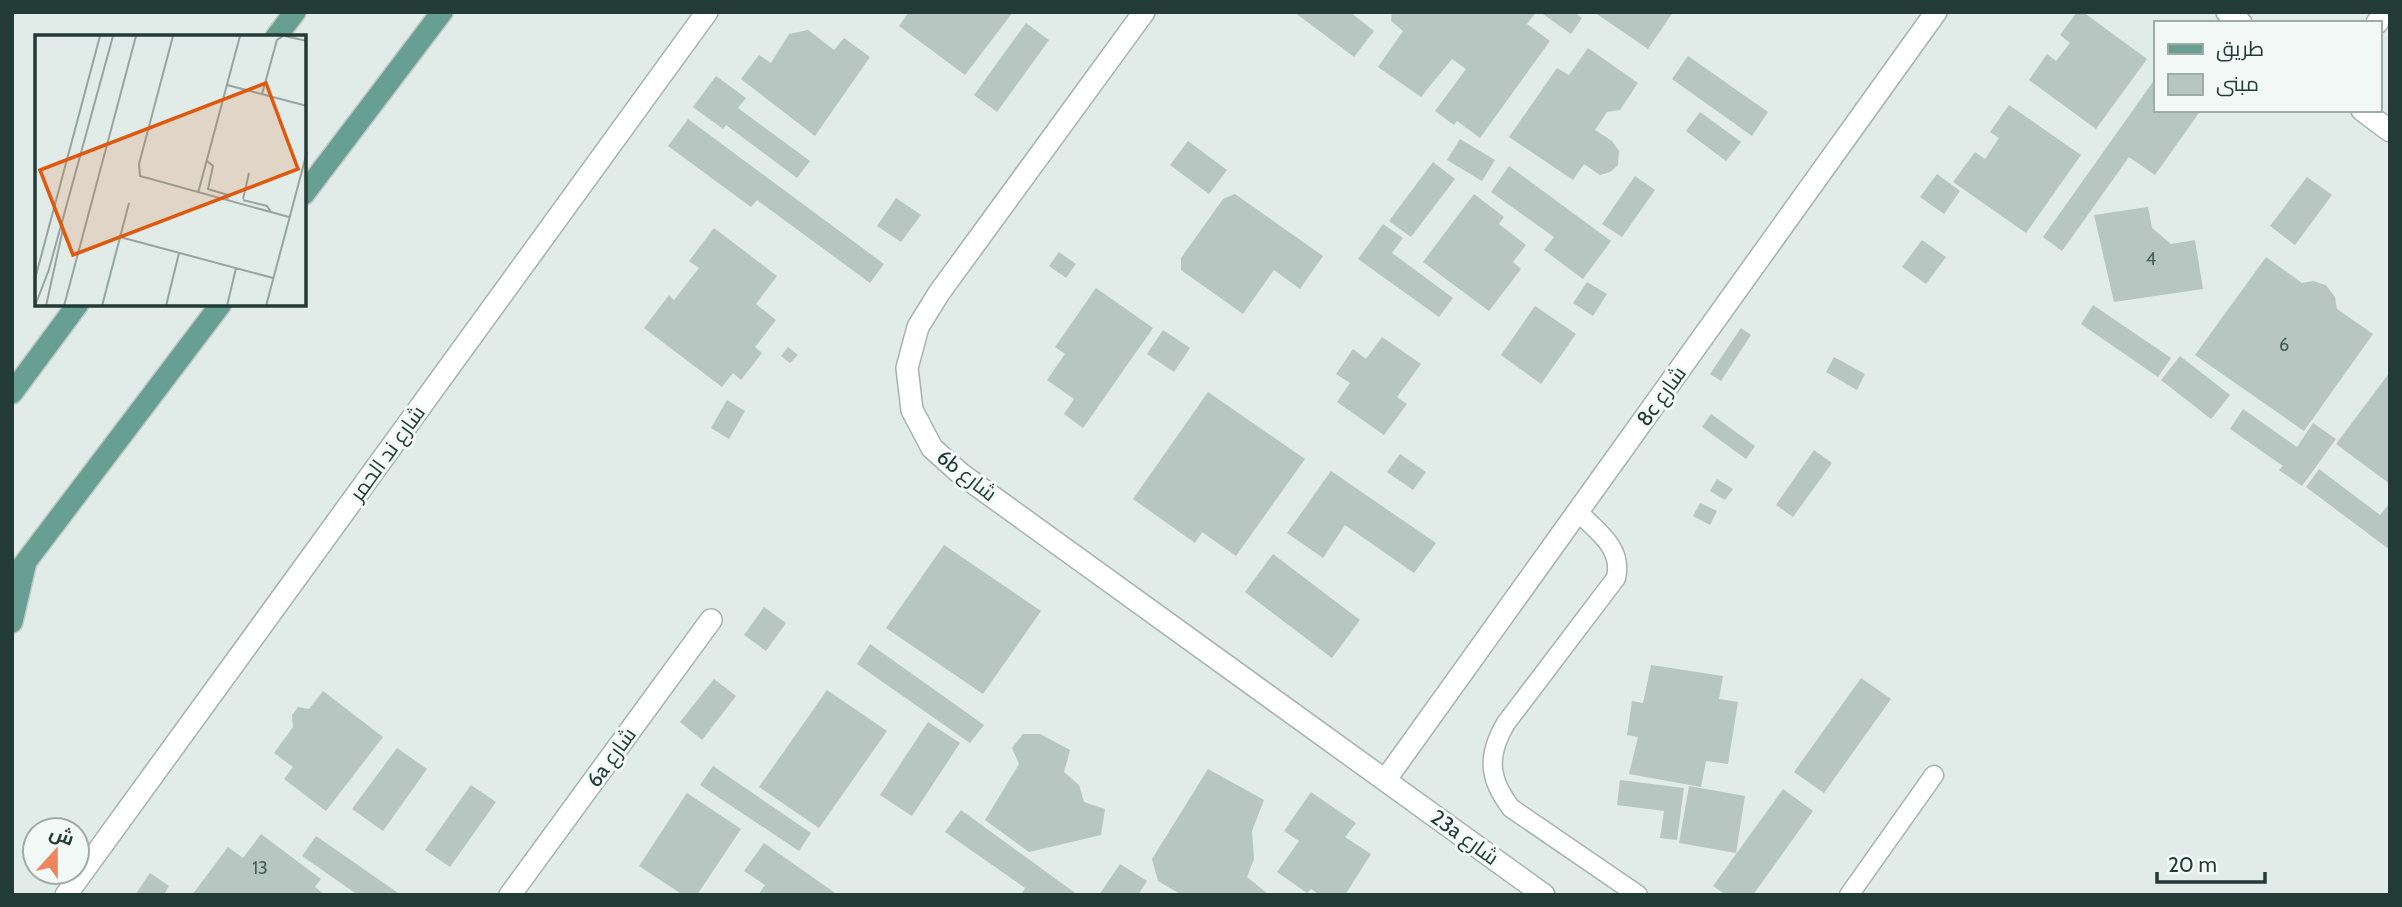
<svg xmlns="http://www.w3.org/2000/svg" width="2402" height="907" font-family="Cabin,Cairo,sans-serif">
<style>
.building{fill:#b7c6c0}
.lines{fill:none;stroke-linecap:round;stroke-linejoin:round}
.service-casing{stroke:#a4b3ae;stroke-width:21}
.minor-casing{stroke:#a4b3ae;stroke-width:24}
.primary-casing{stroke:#c1c8c6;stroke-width:24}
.service{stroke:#fff;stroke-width:18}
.minor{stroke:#fff;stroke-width:21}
.primary{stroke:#679f92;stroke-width:21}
.labels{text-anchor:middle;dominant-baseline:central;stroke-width:6;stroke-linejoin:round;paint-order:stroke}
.number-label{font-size:18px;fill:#475e58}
.street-label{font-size:21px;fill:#223b35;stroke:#f1f8f5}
.inset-road{fill:none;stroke:#95a5a0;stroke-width:2}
.view{fill:#de580e;fill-opacity:0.15;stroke:#de580e;stroke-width:3.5}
.inset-edge{fill:none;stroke:#223b35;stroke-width:3.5}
</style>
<rect width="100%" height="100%" fill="#e1ebe7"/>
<!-- building -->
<g class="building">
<polygon points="909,12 1013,12 965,75 899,26"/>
<polygon points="1294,12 1350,12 1374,31 1354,57"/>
<polygon points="1392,12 1536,12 1527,24 1550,41 1480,138 1457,121 1454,125 1435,111 1466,69 1452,59 1421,97 1378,67 1403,31 1391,21"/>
<polygon points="1540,12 1574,12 1582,18 1571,34"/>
<polygon points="1594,12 1673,12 1648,49"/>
<polygon points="2077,12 2083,12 2147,59 2096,129 2029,80 2047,54 2056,61 2070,43 2060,35"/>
<polygon points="1026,23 1049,40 997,112 974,95"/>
<polygon points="808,30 834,50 844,38 870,57 815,136 741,79 759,55 771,63 789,34"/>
<polygon points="1588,48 1638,83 1620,110 1607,112 1595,130 1612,141 1619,151 1618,165 1610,172 1600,175 1584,164 1573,180 1509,137 1557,68 1569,75"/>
<polygon points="1688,56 1768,112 1752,136 1672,79"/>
<polygon points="716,76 746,98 738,108 810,161 797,178 726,125 723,129 693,107"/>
<polygon points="2155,79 2155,110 2201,110 2155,175 2129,157 2062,251 2043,237"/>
<polygon points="2009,105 2081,155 2026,233 1953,182 1975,152 1985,159 1999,138 1990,132"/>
<polygon points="1700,112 1741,142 1726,161 1686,131"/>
<polygon points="688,119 884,264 870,283 757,200 751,207 668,146"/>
<polygon points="1460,139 1495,160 1482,181 1447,160"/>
<polygon points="1188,141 1227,170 1209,194 1170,165"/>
<polygon points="1433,162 1455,179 1411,237 1389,221"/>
<polygon points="1509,166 1611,241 1583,279 1544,250 1554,237 1491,192"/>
<polygon points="1937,174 1960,191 1944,214 1920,197"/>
<polygon points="1635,176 1655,190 1622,237 1602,224"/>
<polygon points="2307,177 2332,195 2295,245 2270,226"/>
<polygon points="1235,194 1323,256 1300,289 1274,270 1243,314 1181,270 1181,258 1223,199"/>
<polygon points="1474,194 1504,217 1499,224 1526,245 1513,262 1521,269 1489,311 1423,262"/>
<polygon points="896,198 921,215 901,242 877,226"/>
<polygon points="2148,207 2152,228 2171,244 2195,240 2203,289 2114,302 2094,215"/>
<polygon points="1383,224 1403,238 1392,253 1453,298 1439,317 1358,259"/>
<polygon points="714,228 777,276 756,304 776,320 755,347 762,353 741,380 733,373 722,387 644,328 669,295 674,300 699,268 689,261"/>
<polygon points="1922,240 1946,257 1926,284 1902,267"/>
<polygon points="1059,252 1076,264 1066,278 1049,266"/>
<polygon points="2266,257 2302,283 2313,281 2326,285 2335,297 2337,309 2373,334 2304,431 2195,355"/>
<polygon points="1587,282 1607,294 1593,316 1573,303"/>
<polygon points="1096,288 1153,328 1083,428 1064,414 1074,399 1047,380 1065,354 1055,347"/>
<polygon points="2093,305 2171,358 2158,377 2081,324"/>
<polygon points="1535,306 1576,334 1541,384 1501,355"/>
<polygon points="1741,328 1751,335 1721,381 1710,374"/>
<polygon points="1163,330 1190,348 1174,372 1147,354"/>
<polygon points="1382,337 1421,364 1397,397 1407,404 1384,435 1337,402 1350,383 1336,374 1353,349 1366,359"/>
<polygon points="788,347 798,355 790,363 781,356"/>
<polygon points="2180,356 2230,395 2211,419 2161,380"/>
<polygon points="1834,357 1865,374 1857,390 1826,372"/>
<polygon points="2390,372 2390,484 2336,444"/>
<polygon points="1208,392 1305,459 1236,556 1202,532 1195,543 1133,499"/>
<polygon points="727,400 745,411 729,439 711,428"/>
<polygon points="2243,409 2297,447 2313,423 2336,439 2302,486 2279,470 2283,466 2230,429"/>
<polygon points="1711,414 1755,446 1746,459 1702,427"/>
<polygon points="1814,450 1832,463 1793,517 1776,505"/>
<polygon points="1400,454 1426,472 1413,490 1387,472"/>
<polygon points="2319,469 2380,515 2390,503 2390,550 2306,487"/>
<polygon points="1331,471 1436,543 1414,573 1345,525 1323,558 1287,533"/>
<polygon points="1717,479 1733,489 1725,500 1710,491"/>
<polygon points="1700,503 1717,511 1710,525 1693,516"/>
<polygon points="944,545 1041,611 983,694 886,628"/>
<polygon points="1273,554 1360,620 1332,658 1245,592"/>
<polygon points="764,607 786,623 766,651 744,635"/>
<polygon points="870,644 984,725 970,743 857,664"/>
<polygon points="1651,665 1723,676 1719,699 1738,702 1728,764 1706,761 1701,787 1629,774 1638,737 1627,735 1632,701 1643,703"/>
<polygon points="1861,678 1891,699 1824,793 1794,772"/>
<polygon points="714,679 736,696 702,740 680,722"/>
<polygon points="827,690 887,731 819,828 759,787"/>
<polygon points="323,691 383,737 326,811 284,779 293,767 274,753 293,727 292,715 298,707 309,709"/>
<polygon points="928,722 960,743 912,816 880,795"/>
<polygon points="1023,734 1040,734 1070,750 1064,772 1079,785 1084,802 1105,809 1101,835 1029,852 985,820 1019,764 1012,748"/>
<polygon points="397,748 427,769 383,831 352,809"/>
<polygon points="713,766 811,833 799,851 700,785"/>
<polygon points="1208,769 1264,800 1252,831 1254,859 1247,877 1269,895 1182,895 1158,881 1152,859"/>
<polygon points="1620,780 1684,788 1677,840 1660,838 1664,811 1617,805"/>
<polygon points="471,785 496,802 450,867 425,850"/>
<polygon points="1689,786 1745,796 1736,853 1679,843"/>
<polygon points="1783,789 1813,811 1753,895 1726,895 1713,886"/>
<polygon points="1311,792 1356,823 1345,837 1371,854 1345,895 1320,895 1311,889 1307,893 1277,872 1299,841 1284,831"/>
<polygon points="687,793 741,829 697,895 683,895 639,866"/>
<polygon points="961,810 1078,895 1021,895 1025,888 945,832"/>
<polygon points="261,834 321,879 315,887 325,895 192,895 228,847 243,858"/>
<polygon points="316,836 401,895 358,895 302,856"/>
<polygon points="764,843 838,895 758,895 765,885 744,871"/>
<polygon points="1120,864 1147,881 1138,895 1099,895"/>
<polygon points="150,873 169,886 164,895 135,895"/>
</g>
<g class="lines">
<defs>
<g id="service">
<path d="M1578,512C1598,532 1623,548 1616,578L1506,723C1487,755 1488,778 1511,808L1638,895"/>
<polyline points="1849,895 1934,775"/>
</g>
<g id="minor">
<polyline points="1144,12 939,293 918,327 907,368 912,410 932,448 961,474 1544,895"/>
<polyline points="2227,12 2241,23"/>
<polyline points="2377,23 2385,12"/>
<polyline points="2362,110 2390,131"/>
<polyline points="1386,779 1936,12"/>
<polyline points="66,895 707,12"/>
<polyline points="510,895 711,620"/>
</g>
<g id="primary">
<polyline points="276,37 295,12"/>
<polyline points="304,194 442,12"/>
<polyline points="12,393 78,304"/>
<polyline points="12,580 221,304"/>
<polyline points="12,622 25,566"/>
</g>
</defs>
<!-- service casing -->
<use href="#service" class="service-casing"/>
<!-- minor casing -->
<use href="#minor" class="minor-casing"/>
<!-- primary casing -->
<use href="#primary" class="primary-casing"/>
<!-- service -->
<use href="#service" class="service"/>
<!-- minor -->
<use href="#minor" class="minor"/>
<!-- primary -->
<use href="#primary" class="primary"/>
</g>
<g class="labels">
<!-- number labels -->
<g class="number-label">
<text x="2151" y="259">4</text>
<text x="2284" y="345">6</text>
<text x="260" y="868">13</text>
</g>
<!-- street labels -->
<g class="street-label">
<text transform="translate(1661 396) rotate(-54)">8c شارع</text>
<text transform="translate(387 453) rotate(-54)">شارع ند الحمر</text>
<text transform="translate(967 475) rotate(38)">6b شارع</text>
<text transform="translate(611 757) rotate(-54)">6a شارع</text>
<text transform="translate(1465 837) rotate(36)">23a شارع</text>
</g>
</g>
<!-- overview -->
<g transform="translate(35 35)">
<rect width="271" height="271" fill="#e1ebe7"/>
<path class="inset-road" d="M138,1L104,129L105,141L254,182M250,1L272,6M192,50L272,71M227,59L242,5L248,1M172,126L178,131L173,154L193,160L192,166M163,158L205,1M208,164L214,138M208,165L232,171L236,177M85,202L238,243M13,238L78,1M0,244L65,1M0,271L13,237M11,271L28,194M29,271L101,1M67,271L94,168M131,271L144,218M192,271L201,233M231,271L272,117"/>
<path class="view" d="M231,48L263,134L38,220L5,135Z"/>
<rect width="271" height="271" class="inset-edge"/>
</g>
<!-- border -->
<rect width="2402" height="907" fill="none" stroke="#223b35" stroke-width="28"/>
<!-- legend -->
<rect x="2154" y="21" width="228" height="91" fill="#f1f8f5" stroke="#9eaca8" stroke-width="2"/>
<rect x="2168" y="44" width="35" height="10" fill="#679f92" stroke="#9eaca8" stroke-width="2"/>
<text x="2216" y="56" font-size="21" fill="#223b35">طريق</text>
<rect x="2168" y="74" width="35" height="21" fill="#b7c6c0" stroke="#9eaca8" stroke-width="2"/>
<text x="2216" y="91" font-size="21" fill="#223b35">مبنى</text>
<!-- north arrow -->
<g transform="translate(56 851) rotate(21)"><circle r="33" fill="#f1f8f5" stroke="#9eaca8" stroke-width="2"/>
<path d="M0-5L12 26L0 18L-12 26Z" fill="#ec865e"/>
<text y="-10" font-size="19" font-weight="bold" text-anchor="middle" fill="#223b35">ش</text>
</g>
<!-- scale -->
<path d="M2157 872v10h108v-10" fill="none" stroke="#223b35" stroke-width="3.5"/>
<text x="2168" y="872" font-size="21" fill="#223b35" stroke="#f1f8f5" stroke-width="5" paint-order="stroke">20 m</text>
</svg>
